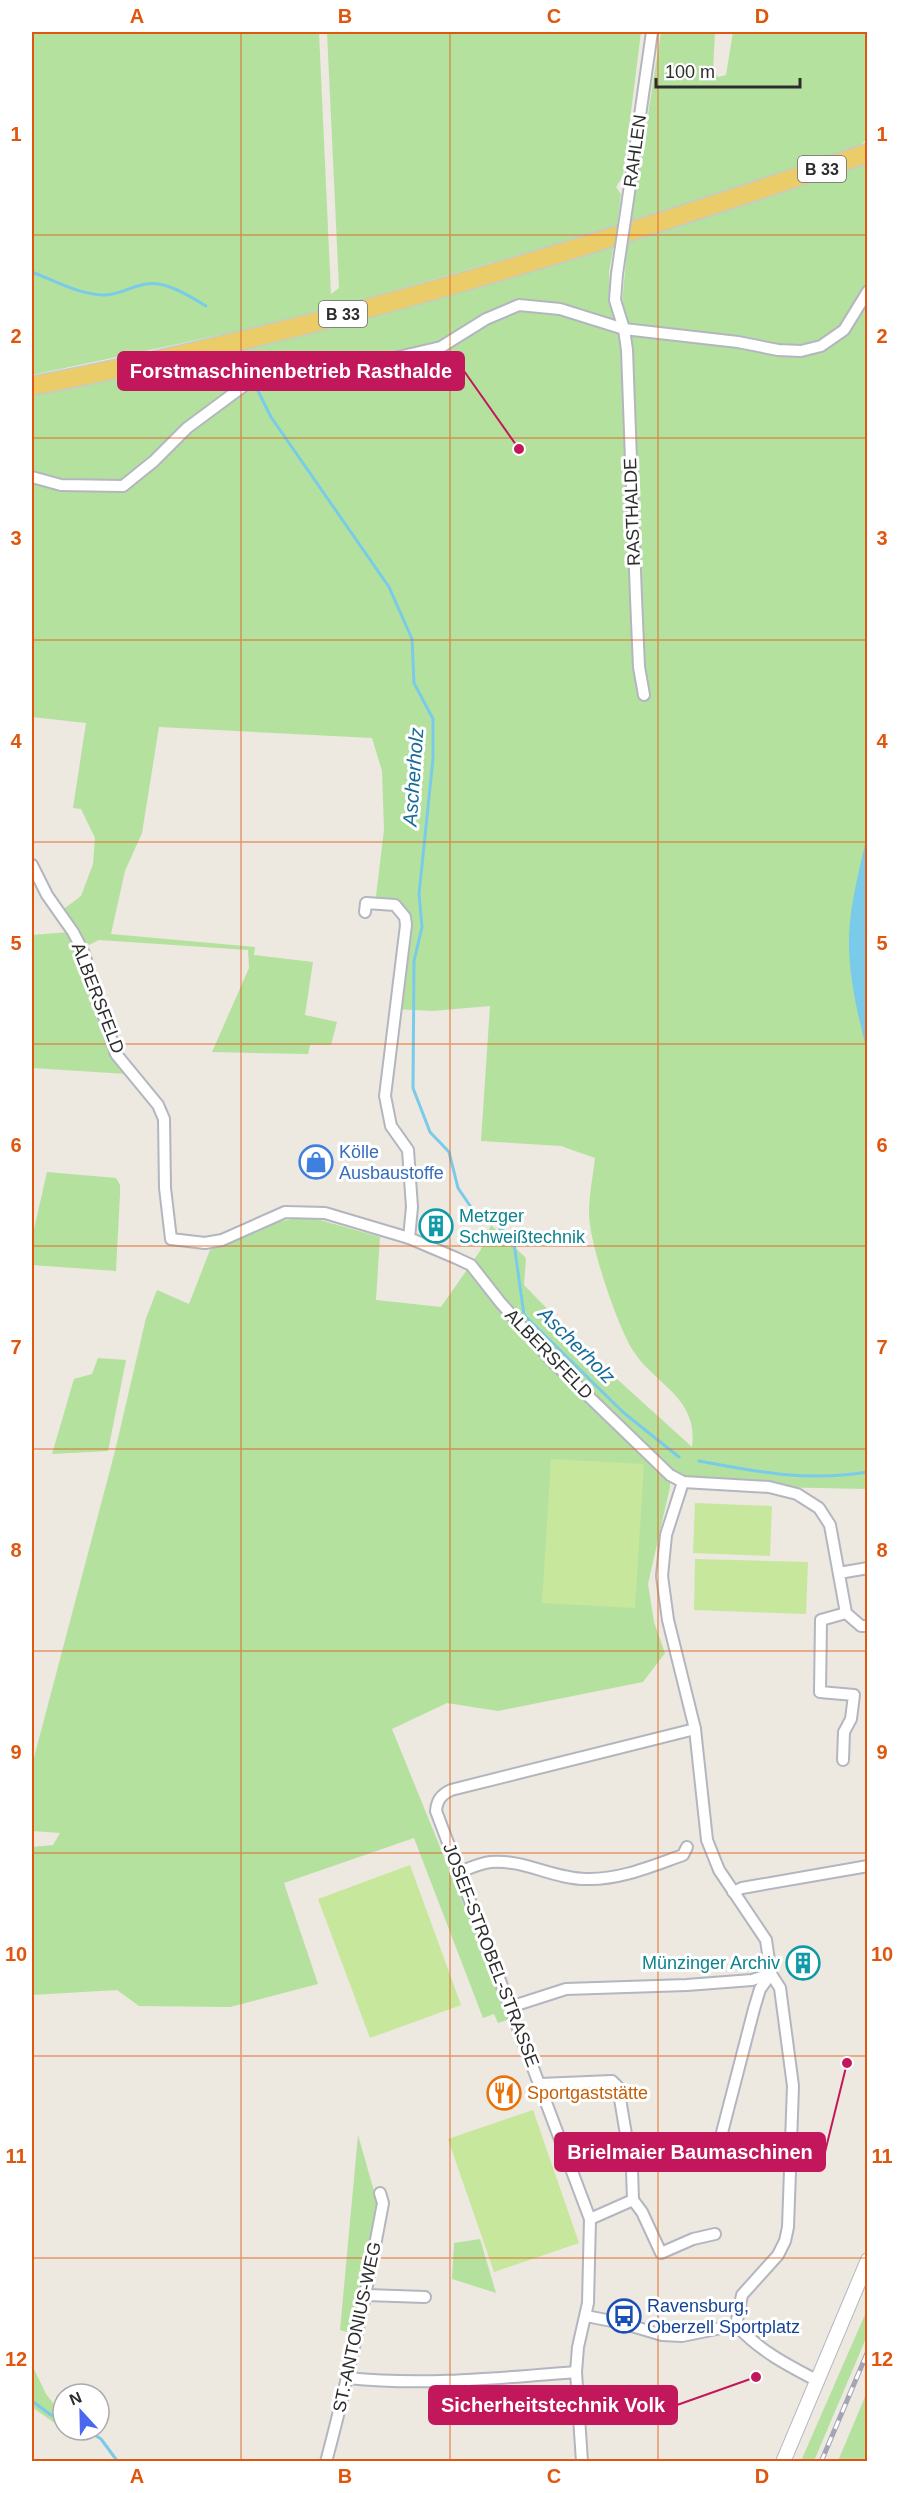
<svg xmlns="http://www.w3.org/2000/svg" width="899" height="2493" font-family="Arial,sans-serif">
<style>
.green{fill:#b5e19f}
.pitch{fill:#c7e79c}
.water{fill:#79cbe9}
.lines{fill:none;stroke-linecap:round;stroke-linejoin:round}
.stream{stroke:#79cbe9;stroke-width:3}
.minor-casing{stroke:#b3b6bf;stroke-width:14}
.tertiary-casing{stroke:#b3b6bf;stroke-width:16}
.primary-casing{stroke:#c8c8c8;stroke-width:21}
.minor{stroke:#fff;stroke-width:10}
.tertiary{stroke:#fff;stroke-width:14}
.primary{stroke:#eacd68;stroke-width:18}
.rail-casing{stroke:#a3a5b6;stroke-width:5}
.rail{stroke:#fff;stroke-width:3;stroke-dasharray:9;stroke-linecap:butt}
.minor-bridge-casing{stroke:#b3b6bf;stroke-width:14;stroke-linecap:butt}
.minor-bridge{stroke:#fff;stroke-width:10}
.grid{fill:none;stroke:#df570e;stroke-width:1.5;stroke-opacity:0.55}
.labels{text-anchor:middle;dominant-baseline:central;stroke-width:6;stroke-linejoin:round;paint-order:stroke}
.shield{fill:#fff;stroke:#6c6c6c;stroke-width:1.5}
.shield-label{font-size:16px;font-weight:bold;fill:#2d2d2d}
.street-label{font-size:18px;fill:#2d2d2d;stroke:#fff}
.shop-label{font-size:18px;fill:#366cbe;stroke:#fff;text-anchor:start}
.culture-label{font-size:18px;fill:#0d838f;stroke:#fff;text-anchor:start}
.food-label{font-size:18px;fill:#c56008;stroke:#fff;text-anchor:start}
.transit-label{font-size:18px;fill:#164399;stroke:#fff;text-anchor:start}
.water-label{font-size:20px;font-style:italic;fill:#146a99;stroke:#fff}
.leader{fill:none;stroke:#c2185b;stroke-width:2}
.callout-dot{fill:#c2185b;stroke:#fff;stroke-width:2}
.callout{fill:#c2185b;stroke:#c2185b;stroke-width:2}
.callout-label{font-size:20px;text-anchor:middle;font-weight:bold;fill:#fff}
.neatline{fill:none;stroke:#df570e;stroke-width:2}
.grid-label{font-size:20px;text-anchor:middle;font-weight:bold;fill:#df570e}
</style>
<rect width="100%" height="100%" fill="#ede8e0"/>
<!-- green -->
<g class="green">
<polygon points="32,32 319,32 331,294 339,288 327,32 641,32 623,176 616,187 621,194 617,227 291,320 32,375"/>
<polygon points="661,32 715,32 713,70 718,77 726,75 733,32 867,32 867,139 857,148 629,226 634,178 638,178"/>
<path d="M867,164L868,835L858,878L868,882L867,1489L769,1487L683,1482L670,1475V1487L648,1584L654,1622L665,1653L643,1682L498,1711L447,1703L392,1729L510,2019L498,2023L494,2014L483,2018L414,1838L284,1883L318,1984L230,2007L139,2006L117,1990L32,1995V1847L53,1845L60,1833L32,1831V1765L115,1451L146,1318L157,1290L189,1304L210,1250L278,1222L306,1216L380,1237L376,1300L441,1307L480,1251L491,1225L526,1258L524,1285L606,1369L692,1447C699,1397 654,1385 632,1349C617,1324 589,1243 589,1213C589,1195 593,1176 595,1158L561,1146L481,1141L490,1006L433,1011L395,1009L406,925L401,909L375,904L384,830L382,771L372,738L159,727L142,833L125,871L111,934L255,947L254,955L313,962L305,1015L337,1022L331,1045H310L308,1054L212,1052L249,968L248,950L99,940L89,945L61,911L81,896L93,864L95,838L81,809L73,808L86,723L32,717V392L614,244L609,272L611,304L622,303L628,240Z"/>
<path d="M70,932C95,978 95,1033 127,1074L32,1068V935Z"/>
<polygon points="47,1172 116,1178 120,1185 120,1194 116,1271 32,1265 32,1238"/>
<polygon points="98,1358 126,1360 108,1451 52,1454 74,1379 92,1374"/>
<polygon points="358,2135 378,2205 351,2333 340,2330"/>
<polygon points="480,2239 496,2293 452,2279 454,2243"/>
<polygon points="867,2310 867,2336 814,2461 801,2461"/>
<polygon points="32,2365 46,2394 63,2416 63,2429 32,2407"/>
<polygon points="867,2392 867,2461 838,2461"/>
</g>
<!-- pitch -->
<g class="pitch">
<polygon points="551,1459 644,1464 635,1608 542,1603"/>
<polygon points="695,1503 772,1506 770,1556 693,1553"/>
<polygon points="695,1559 808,1562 806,1614 694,1610"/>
<polygon points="410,1865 461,2005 370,2038 318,1899"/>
<polygon points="533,2110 579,2243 494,2272 448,2139"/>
</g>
<!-- water -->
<path class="water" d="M867,835L868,1052H867C858,1014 848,977 849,937C850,903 860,868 867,835Z"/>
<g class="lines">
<!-- stream -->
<g class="stream">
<path d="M32,272C53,280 78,294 102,295C118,296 131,286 146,284C167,281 189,296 206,306"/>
<polyline points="247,368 251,378"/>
<polyline points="254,383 271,417 389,587 412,639 414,683 433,719 433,759 419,894 422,927 414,961 413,1088 430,1132 449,1152 458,1188 479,1219"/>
<polyline points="500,1229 513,1236 524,1315 624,1413 679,1457"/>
<path d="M699,1461C757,1472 808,1482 868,1472"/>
<polyline points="32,2401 51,2415 63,2419"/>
<polyline points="87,2430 101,2439 118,2462"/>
</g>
<defs>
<g id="minor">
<polyline points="628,199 652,32"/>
<polyline points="617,274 615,300 624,329 627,350 636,598 639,667 644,695"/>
<polyline points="32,477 61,485 123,486 154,461 187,428 245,385 260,377 306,365 394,358 441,347 486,319 519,305 560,309 624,329 738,342 778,350 801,351 821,346 844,330 868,291"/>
<polyline points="32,865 47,895 73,932 83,951 116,1054 158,1105 164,1119 165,1188 171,1239 205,1243 222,1240 285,1212 325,1213 409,1238 456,1258 471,1265 500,1302 552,1361 670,1475 683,1482 769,1487 797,1494 819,1508 830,1525 846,1613 861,1626 868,1626"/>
<polyline points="365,912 366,903 395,905 405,917 406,925 385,1096 391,1126 408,1150 412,1207 409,1238"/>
<path d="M683,1482L666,1535L662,1576L668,1620L695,1729L707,1840L719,1870L766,1940L771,1974L780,1988L793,2086L788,2227L785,2241L778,2255L742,2295L736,2325C760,2351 787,2365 818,2381"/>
<polyline points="839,1573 868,1568"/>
<polyline points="843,1760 844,1732 851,1719 854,1695 820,1692 821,1620 846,1613"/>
<path d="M460,1872C470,1868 480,1863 491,1862C523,1859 554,1879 586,1879C620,1880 652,1866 683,1855L687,1847"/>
<polyline points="733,1892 742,1888 868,1866"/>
<polyline points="510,2007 566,1989 687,1985 752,1980 771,1974"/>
<polyline points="540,2084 612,2081 618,2087 632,2170 633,2200 590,2219"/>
<polyline points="717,2152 754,2009 760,1989 771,1974"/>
<polyline points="633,2200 642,2212 661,2253 693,2239 715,2234"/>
<polyline points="366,2295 425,2297"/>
<polyline points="586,2316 622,2323 662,2335 682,2336 736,2325"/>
<path d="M348,2378C425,2386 499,2378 576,2372"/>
<path d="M326,2462C349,2376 367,2290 383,2203L380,2193"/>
<path d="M582,2462L576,2372L578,2347L588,2303L590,2219L436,1811C437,1800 441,1795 451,1790L695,1729"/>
</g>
<polyline id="tertiary" points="783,2462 868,2260"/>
<path id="primary" d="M32,386C316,332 594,247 868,153"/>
</defs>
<!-- minor casing -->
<use href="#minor" class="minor-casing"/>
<!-- tertiary casing -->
<use href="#tertiary" class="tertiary-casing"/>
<!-- primary casing -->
<use href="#primary" class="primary-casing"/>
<!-- minor -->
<use href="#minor" class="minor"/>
<!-- tertiary -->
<use href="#tertiary" class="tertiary"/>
<!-- primary -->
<use href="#primary" class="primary"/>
<defs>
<polyline id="rail" points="821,2462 868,2351"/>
</defs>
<!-- rail casing -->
<use href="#rail" class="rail-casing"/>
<!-- rail -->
<use href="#rail" class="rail"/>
<defs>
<polyline id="minor-bridge" points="617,274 628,199"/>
</defs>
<!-- minor-bridge casing -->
<use href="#minor-bridge" class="minor-bridge-casing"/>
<!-- minor-bridge -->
<use href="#minor-bridge" class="minor-bridge"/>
</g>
<!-- grid -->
<path class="grid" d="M241,32V2462M450,32V2462M658,32V2462M32,235H868M32,438H868M32,640H868M32,842H868M32,1044H868M32,1246H868M32,1449H868M32,1651H868M32,1853H868M32,2056H868M32,2258H868"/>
<!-- icons -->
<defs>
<symbol id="shop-ring" viewBox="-11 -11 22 22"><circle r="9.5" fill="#fff" stroke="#3f7fe0" stroke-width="1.5"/><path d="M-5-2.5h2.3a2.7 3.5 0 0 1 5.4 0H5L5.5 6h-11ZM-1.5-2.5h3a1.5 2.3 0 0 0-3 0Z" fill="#3f7fe0"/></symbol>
<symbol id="building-ring" viewBox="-11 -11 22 22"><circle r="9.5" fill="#fff" stroke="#0f9aa8" stroke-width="1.5"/><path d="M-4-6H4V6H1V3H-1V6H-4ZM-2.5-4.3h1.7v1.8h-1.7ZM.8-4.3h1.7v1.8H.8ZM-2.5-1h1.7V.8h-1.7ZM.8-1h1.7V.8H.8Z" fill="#0f9aa8"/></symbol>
<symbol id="restaurant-ring" viewBox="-11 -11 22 22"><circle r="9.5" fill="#fff" stroke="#e8710a" stroke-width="1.5"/><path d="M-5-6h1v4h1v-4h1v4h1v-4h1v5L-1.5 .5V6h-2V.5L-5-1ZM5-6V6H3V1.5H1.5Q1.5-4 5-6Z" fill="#e8710a"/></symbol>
<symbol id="bus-ring" viewBox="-11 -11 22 22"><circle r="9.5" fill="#fff" stroke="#1a4fb4" stroke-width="1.5"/><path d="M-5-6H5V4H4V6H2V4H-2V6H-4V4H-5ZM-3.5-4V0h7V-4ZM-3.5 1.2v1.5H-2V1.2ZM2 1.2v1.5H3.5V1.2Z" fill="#1a4fb4"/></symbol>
</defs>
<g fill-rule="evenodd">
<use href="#shop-ring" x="297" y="1143" width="38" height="38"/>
<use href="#building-ring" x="417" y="1207" width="38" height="38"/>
<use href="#building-ring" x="784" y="1944" width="38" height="38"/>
<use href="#restaurant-ring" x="485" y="2074" width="38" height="38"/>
<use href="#bus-ring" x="605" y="2297" width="38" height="38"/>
</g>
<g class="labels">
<!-- shield labels -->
<g class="shield">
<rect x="798" y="156" width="48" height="26" rx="4.5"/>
<rect x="319" y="301" width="48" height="26" rx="4.5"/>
</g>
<g class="shield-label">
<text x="822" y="169">B 33</text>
<text x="343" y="314">B 33</text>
</g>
<!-- street labels -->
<g class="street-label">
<text transform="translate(635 151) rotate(-82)">RAHLEN</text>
<text transform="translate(632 512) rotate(-92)">RASTHALDE</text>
<text transform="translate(98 998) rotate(69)">ALBERSFELD</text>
<text transform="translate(549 1354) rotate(46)">ALBERSFELD</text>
<text transform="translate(491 1955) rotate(69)">JOSEF-STROBEL-STRASSE</text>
<text transform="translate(357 2327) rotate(-78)">ST.-ANTONIUS-WEG</text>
</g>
<!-- shop labels -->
<g class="shop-label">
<text x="339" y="1152">Kölle<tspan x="339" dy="21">Ausbaustoffe</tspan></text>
</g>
<!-- culture labels -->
<g class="culture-label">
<text x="459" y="1216">Metzger<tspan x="459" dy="21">Schweißtechnik</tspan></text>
<text x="780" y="1963" text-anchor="end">Münzinger Archiv</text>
</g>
<!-- food labels -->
<g class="food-label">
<text x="527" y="2093">Sportgaststätte</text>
</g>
<!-- transit labels -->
<g class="transit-label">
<text x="647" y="2306">Ravensburg,<tspan x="647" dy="21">Oberzell Sportplatz</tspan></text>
</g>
<!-- water labels -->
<g class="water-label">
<text transform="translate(413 777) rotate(-86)">Ascherholz</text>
<text transform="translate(577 1345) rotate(45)">Ascherholz</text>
</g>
</g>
<!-- callouts -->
<path class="leader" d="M519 449L464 371M847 2063L825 2152M756 2377L677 2405"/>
<g class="callout-dot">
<circle cx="519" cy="449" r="6"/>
<circle cx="847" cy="2063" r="6"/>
<circle cx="756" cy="2377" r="6"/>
</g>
<g class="callout">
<rect x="118" y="352" width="346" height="38" rx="6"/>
<rect x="555" y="2133" width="270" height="38" rx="6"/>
<rect x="429" y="2386" width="248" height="38" rx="6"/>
</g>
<g class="callout-label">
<text x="291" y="378">Forstmaschinenbetrieb Rasthalde</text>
<text x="690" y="2159">Brielmaier Baumaschinen</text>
<text x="553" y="2412">Sicherheitstechnik Volk</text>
</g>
<!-- border -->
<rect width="899" height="2493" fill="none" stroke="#ffffff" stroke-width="66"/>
<!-- north arrow -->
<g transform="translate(81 2412) rotate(338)"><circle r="28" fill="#ffffff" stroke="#ababab" stroke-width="1.5"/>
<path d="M0-4.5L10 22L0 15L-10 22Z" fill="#4967f1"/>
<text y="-9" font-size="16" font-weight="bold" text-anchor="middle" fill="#2d2d2d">N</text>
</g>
<!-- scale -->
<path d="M656 78v9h144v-9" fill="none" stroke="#2d2d2d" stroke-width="3"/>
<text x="665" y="78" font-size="18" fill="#2d2d2d" stroke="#ffffff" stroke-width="4.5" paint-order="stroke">100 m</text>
<rect x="33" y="33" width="833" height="2427" class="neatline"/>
<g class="grid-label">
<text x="137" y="23">A</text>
<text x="345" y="23">B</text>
<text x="554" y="23">C</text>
<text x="762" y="23">D</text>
<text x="16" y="141">1</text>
<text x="882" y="141">1</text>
<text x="16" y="343">2</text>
<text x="882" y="343">2</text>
<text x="16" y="545">3</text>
<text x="882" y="545">3</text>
<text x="16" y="748">4</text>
<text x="882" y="748">4</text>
<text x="16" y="950">5</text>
<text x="882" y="950">5</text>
<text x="16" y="1152">6</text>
<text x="882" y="1152">6</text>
<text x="16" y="1354">7</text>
<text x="882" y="1354">7</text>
<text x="16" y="1557">8</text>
<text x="882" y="1557">8</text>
<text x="16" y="1759">9</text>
<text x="882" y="1759">9</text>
<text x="16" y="1961">10</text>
<text x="882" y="1961">10</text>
<text x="16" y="2163">11</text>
<text x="882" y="2163">11</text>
<text x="16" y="2366">12</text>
<text x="882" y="2366">12</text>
<text x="137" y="2483">A</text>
<text x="345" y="2483">B</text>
<text x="554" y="2483">C</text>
<text x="762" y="2483">D</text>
</g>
</svg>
